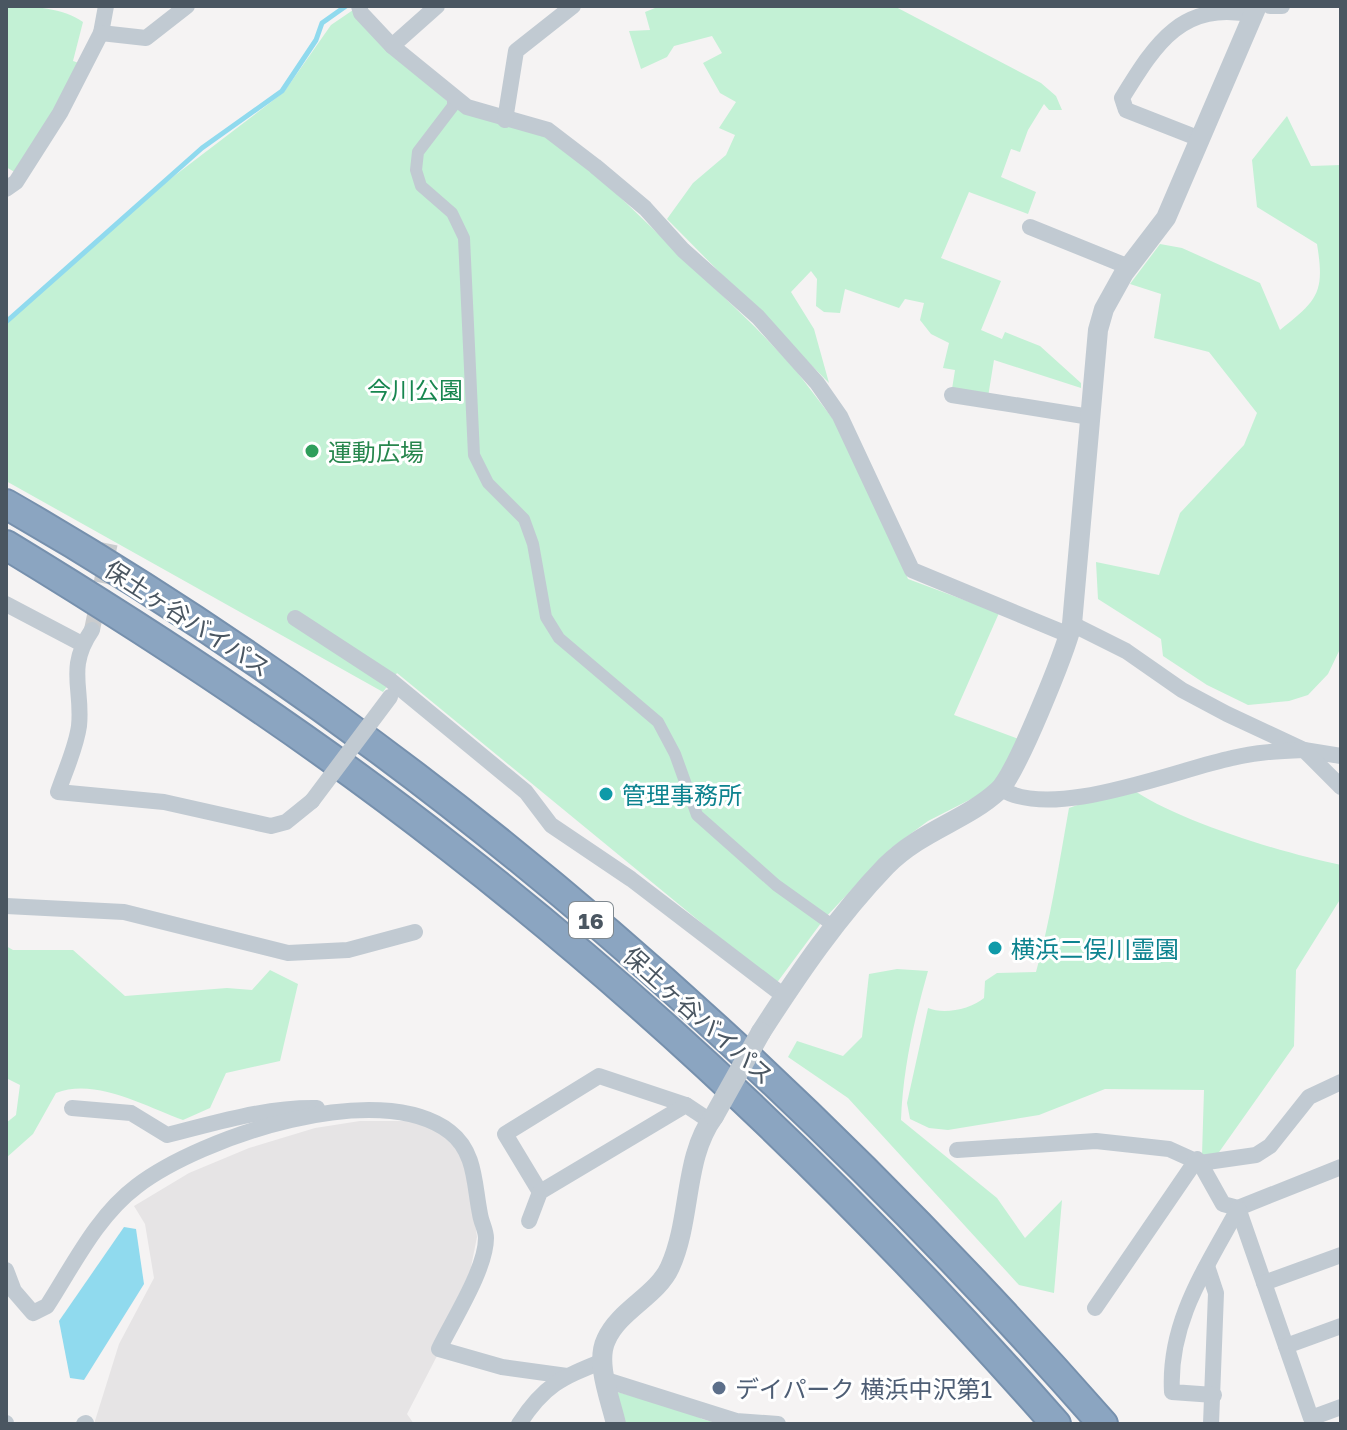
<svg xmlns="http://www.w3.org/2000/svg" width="1347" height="1430" font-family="'Golos Text','Noto Sans JP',sans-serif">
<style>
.education{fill:#e6e4e5}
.green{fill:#c3f1d5}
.water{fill:#90daee}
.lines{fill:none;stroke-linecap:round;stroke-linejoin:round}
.stream{stroke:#90daee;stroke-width:5}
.minor-tunnel{stroke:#caccce;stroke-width:16;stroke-dasharray:16 8;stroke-linecap:butt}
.motorway-casing{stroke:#7690ad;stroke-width:32}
.pedestrian{stroke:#c1cad2;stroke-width:12}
.minor{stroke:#c1cad2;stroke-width:16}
.tertiary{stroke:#c1cad2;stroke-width:20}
.motorway{stroke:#8ba5c1;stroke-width:28}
.minor-bridge{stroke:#c1cad2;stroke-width:16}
.tertiary-bridge{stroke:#c1cad2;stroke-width:20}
.leisure-dot{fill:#2e9e5b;stroke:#fff;stroke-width:3}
.culture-dot{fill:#0f9aa8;stroke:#fff;stroke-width:3}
.service-dot{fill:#5c6f8a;stroke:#fff;stroke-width:3}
.labels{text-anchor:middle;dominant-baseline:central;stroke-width:6;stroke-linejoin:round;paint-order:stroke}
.shield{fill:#fff;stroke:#808990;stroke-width:2}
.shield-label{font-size:22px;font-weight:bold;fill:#4a5661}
.park-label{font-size:24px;fill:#17864f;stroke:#fff}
.leisure-label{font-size:24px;fill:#27864d;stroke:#fff;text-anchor:start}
.street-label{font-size:24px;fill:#4a5661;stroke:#fff}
.culture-label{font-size:24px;fill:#0d838f;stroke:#fff;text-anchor:start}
.service-label{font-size:24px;fill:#4e5e75;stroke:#fff;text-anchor:start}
</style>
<rect width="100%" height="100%" fill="#f5f3f3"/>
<!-- education -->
<polygon class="education" points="360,1121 415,1121 448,1135 467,1162 477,1237 470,1272 431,1351 438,1354 407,1414 414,1424 94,1424 119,1344 154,1278 145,1224 134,1206 189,1173 249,1148 315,1128"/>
<!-- green -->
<g class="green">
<path d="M6,6C34,6 63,8 83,22L73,61L79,63L18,174L6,167Z"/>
<polygon points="660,6 894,6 1041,83 1056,96 1062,110 1049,110 1044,104 1028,130 1020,152 1011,149 1001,177 1036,192 1028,214 969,192 941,258 1001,281 981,330 1002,339 1005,332 1040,346 1081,383 1081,388 994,360 988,397 952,389 955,370 943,368 949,343 931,334 920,320 924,303 905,299 899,308 845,289 840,313 824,312 816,306 817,279 811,271 791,292 814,329 829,383 667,219 693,183 726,155 735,135 719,128 736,102 720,93 703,63 722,53 712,36 674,46 667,57 641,69 629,31 650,30 645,12"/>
<polygon points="353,10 396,56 453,106 548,134 595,173 755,327 794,368 836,423 866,480 908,579 999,613 954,715 1019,739 999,777 981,794 928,821 890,849 824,919 776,984 397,673 383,692 6,481 6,323 161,186 284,92 331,25"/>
<path d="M1287,116L1311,166L1341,165V647L1328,674L1308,695L1289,701L1248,705L1207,685L1163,656L1161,639L1098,599L1096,562L1159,575L1180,513L1244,445L1257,413L1209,352L1154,338L1161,294L1130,284L1160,244L1182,248L1260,283L1280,330C1318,300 1325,293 1317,244L1257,207L1252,160Z"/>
<path d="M1129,787C1176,821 1283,853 1341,865V898L1296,970L1294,1046L1217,1155H1202L1204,1090L1105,1089L1039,1115L948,1130L929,1128L910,1119L907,1103L928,1008C944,1015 971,1009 984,998L985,981L997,973L1036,972C1050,922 1059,864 1069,808Z"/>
<path d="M6,946L13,950H73L125,996L227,988L252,990L270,970L298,984L280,1061L226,1073L210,1108L183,1120C147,1107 95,1077 56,1093L33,1134L6,1158V1123L16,1115L20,1085L6,1078Z"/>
<path d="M897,969L928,971C914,1020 903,1069 901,1120L997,1198L1025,1238L1062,1200L1054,1293L1019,1285L848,1098L788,1057L797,1041L843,1056L862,1037L869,974Z"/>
<polygon points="617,1392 689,1411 702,1419 721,1424 625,1424"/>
</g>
<!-- water -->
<polygon class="water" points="124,1227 136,1229 144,1284 84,1380 70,1378 59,1321"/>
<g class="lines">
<!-- stream -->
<polyline class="stream" points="6,322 202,148 282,91 316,40 322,23 346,6"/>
<!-- minor-tunnel -->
<polyline class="minor-tunnel" points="92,630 110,542"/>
<defs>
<g id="motorway">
<path d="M6,504C422,743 787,1065 1103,1424"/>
<path d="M6,545C159,638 310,737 451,848C671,1019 872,1215 1056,1424"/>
</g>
</defs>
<!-- motorway casing -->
<use href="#motorway" class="motorway-casing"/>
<!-- pedestrian -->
<polyline class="pedestrian" points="453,97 453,106 418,152 416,170 421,186 452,213 464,238 474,455 488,483 524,519 533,544 546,617 559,638 658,722 675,754 697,815 776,885 832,925"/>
<!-- minor -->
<g class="minor">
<polyline points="106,6 101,33 146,38 187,6"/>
<polyline points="359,6 361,13 392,46 467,107 548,130 595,166 645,208 683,250 758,317 817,383 840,416 912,570 1069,635"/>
<polyline points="1270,6 1282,6"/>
<polyline points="392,46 437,6"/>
<polyline points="505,120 516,51 573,6"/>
<path d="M1200,139L1126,110L1122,98C1156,43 1182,0 1254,15"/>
<polyline points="6,189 16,182 60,113 101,33"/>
<polyline points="1030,227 1129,267"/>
<polyline points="952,395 1090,417"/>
<polyline points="6,604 82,644"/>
<polyline points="295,618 390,680 526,792 551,825 631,879 784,996"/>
<polyline points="1072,624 1126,651 1182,690 1227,714 1304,750 1341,756"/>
<path d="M92,630C66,668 83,688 79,726C76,748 65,771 58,792L164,802L271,826L286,822L312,801"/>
<path d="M1001,789C1053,821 1172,771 1232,758C1256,752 1280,751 1304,750L1341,787"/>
<polyline points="6,906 124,912 288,953 348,950 415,932"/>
<path d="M72,1108L131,1113L167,1135C216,1123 266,1107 317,1108"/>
<polyline points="957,1150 1096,1141 1169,1149 1200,1163 1256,1155 1270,1146 1309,1097 1341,1082"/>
<polyline points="1200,1163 1223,1204 1238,1208 1341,1167"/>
<polyline points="540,1192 505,1134 599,1076 686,1105"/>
<polyline points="1238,1208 1311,1418 1341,1407"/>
<polyline points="529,1221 540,1192 686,1105 710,1121"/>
<polyline points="1207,1266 1216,1293 1211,1424"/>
<path d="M6,1270L14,1291L33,1313L47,1306C74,1264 97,1216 137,1186C201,1137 379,1077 450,1132C476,1152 474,1185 480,1214C481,1222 486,1230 486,1238C486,1269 453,1320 439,1349L502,1367L567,1376"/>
<polyline points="1264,1283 1341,1255"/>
<polyline points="1095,1308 1197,1159"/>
<polyline points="1286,1346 1341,1326"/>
<polyline points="606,1380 736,1421 778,1424"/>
<path d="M1214,1395L1172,1392C1168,1322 1206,1268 1238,1209"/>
<polyline points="6,1423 6,1424"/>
<polyline points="84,1424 86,1423"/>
<path d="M519,1424C544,1385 561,1378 603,1361"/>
</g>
<!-- tertiary -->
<g class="tertiary">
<path d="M761,1032C799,973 837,917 886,866C922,830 965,821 998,791C1016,775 1065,652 1072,624L1098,330L1104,309L1124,273L1166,218L1257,6"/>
<path d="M616,1424C611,1401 595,1363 606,1340C619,1310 657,1296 670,1267C692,1218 683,1158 714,1116"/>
</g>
<!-- motorway -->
<use href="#motorway" class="motorway"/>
<!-- minor-bridge -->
<polyline class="minor-bridge" points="312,801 390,697"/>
<!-- tertiary-bridge -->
<polyline class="tertiary-bridge" points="714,1116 761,1032"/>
</g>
<!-- markers -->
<circle class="leisure-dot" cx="312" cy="451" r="8"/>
<g class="culture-dot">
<circle cx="606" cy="794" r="8"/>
<circle cx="995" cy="948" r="8"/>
</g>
<circle class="service-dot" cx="719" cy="1388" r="8"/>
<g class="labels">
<!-- shield labels -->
<rect class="shield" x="569" y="902" width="44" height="36" rx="6"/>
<g class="shield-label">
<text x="591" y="920">16</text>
</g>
<!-- park labels -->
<g class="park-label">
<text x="415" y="389">今川公園</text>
</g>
<!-- leisure labels -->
<g class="leisure-label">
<text x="328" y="451">運動広場</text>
</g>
<!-- street labels -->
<g class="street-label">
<text transform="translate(188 618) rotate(33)">保土ヶ谷バイパス</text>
<text transform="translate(699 1015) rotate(42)">保土ヶ谷バイパス</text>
</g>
<!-- culture labels -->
<g class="culture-label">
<text x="622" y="794">管理事務所</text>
<text x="1011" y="948">横浜二俣川霊園</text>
</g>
<!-- service labels -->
<g class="service-label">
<text x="735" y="1388">デイパーク 横浜中沢第1</text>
</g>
</g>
<!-- border -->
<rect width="1347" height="1430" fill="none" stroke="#4a5661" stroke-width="16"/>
</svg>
